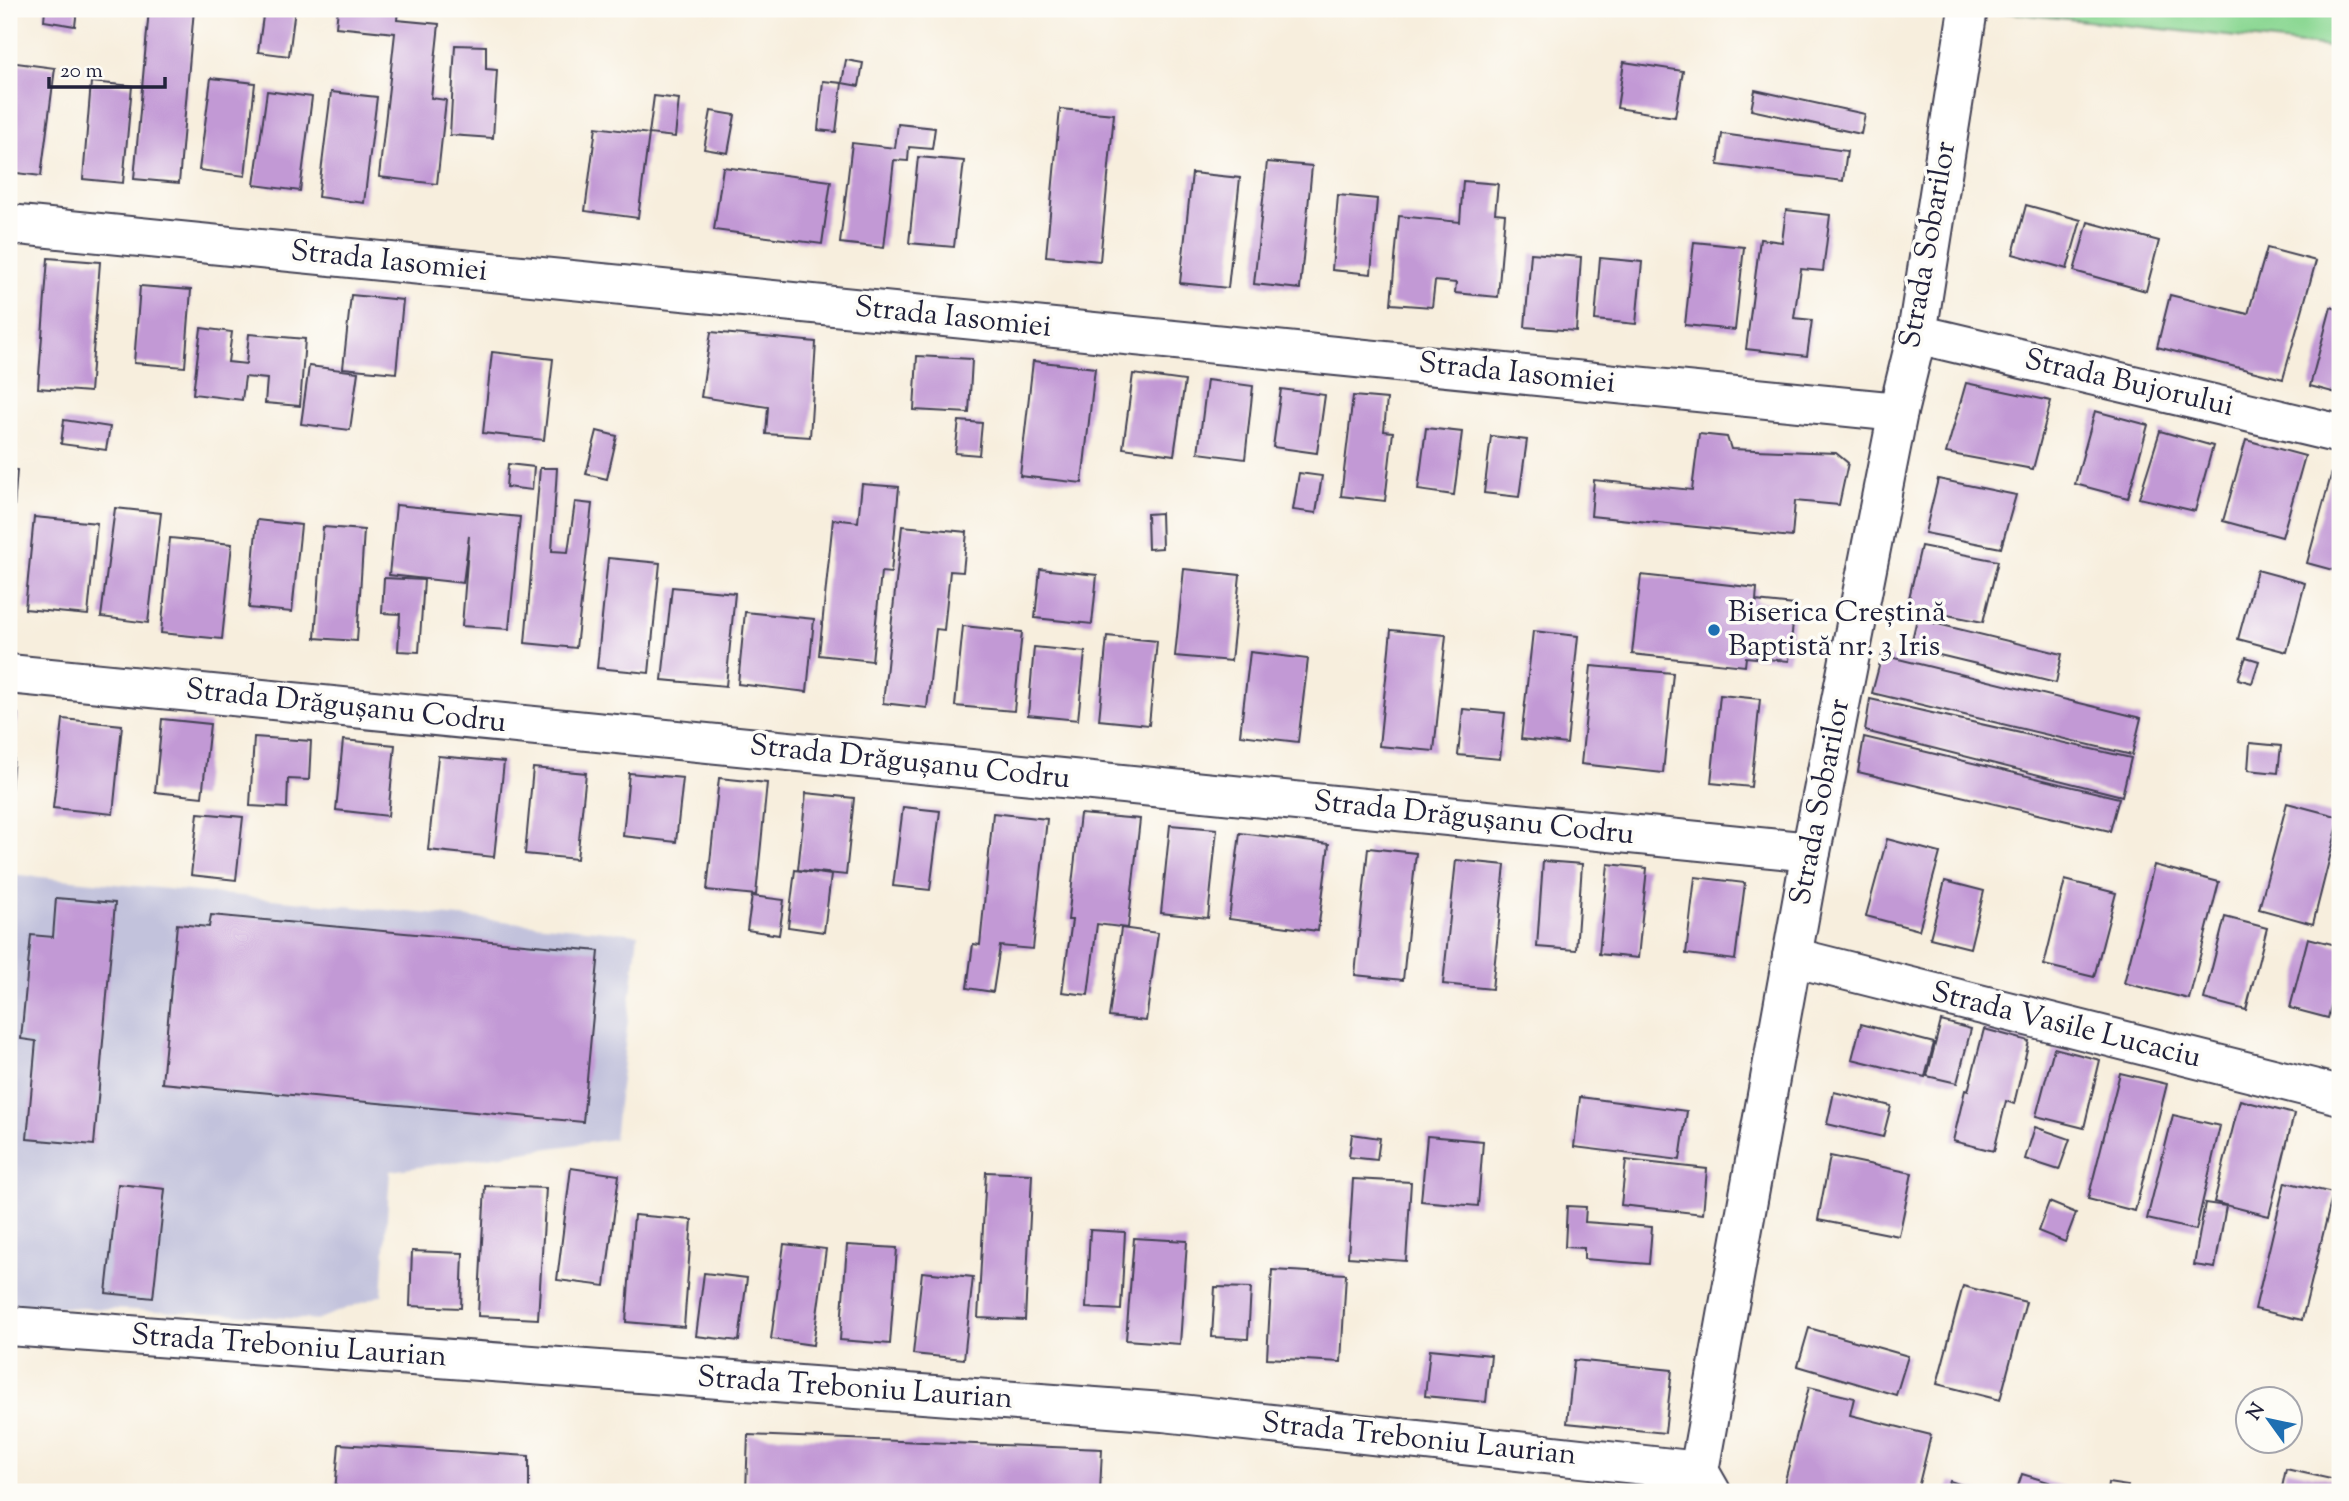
<svg xmlns="http://www.w3.org/2000/svg" width="2349" height="1501" font-family="'Sorts Mill Goudy',serif">
<style>
.industrial{fill:#c2c2dc}
.green{fill:#8dd894;stroke:#587d68;stroke-width:2}
.building{fill:#c299d5}
.lines{fill:none;stroke-linecap:round;stroke-linejoin:round}
.minor-casing{stroke:#424153;stroke-width:42}
.tertiary-casing{stroke:#424153;stroke-width:42}
.minor{stroke:#fff;stroke-width:38}
.tertiary{stroke:#fff;stroke-width:38}
.poi-dot{fill:#1f6fb2;stroke:#fdfcf7;stroke-width:2.5}
.labels{text-anchor:middle;dominant-baseline:central;stroke-width:7;stroke-linejoin:round;paint-order:stroke}
.street-label{font-size:30px;fill:#22223b;stroke:#fdfcf7}
.poi-label{font-size:30px;fill:#22223b;stroke:#fdfcf7;text-anchor:start}
</style>
<rect width="100%" height="100%" fill="#fdfcf7"/>
<filter id="ink" filterUnits="userSpaceOnUse"><feTurbulence type="fractalNoise" baseFrequency=".0143" numOctaves="2"/><feDisplacementMap in="SourceGraphic" scale="14" xChannelSelector="R" yChannelSelector="G"/><feConvolveMatrix kernelMatrix="1 2 1 2 8 2 1 2 1" color-interpolation-filters="sRGB"/></filter>
<filter id="wash" filterUnits="userSpaceOnUse"><feTurbulence type="fractalNoise" baseFrequency=".00686" numOctaves="4" result="noise"/><feDisplacementMap in="SourceGraphic" scale="28" xChannelSelector="R" yChannelSelector="G"/><feGaussianBlur stdDeviation="1.57" result="paint"/><feColorMatrix in="noise" values="0 0 0 0 0 0 0 0 0 0 0 0 0 0 0 0 0 1.4 0 .05"/><feComposite in="paint" operator="in"/></filter>
<g filter="url(#wash)">
<rect width="100%" height="100%" fill="#f7eedd"/>
<!-- industrial -->
<polygon class="industrial" points="9,874 638,934 614,1139 390,1171 382,1295 316,1320 232,1314 9,1305"/>
<!-- green -->
<polygon class="green" points="1973,9 2340,9 2340,48"/>
<g id="blocks">
<!-- building -->
<g class="building">
<polygon points="45,9 77,9 75,26 44,21"/>
<polygon points="149,9 194,9 179,183 134,179"/>
<polygon points="264,9 295,9 289,56 258,52"/>
<polygon points="338,9 398,9 397,20 439,24 431,98 446,100 437,184 379,177 395,33 336,27"/>
<polygon points="455,45 486,46 486,69 497,70 493,138 450,135"/>
<polygon points="846,60 863,63 859,86 842,83"/>
<polygon points="9,62 55,68 41,176 9,172"/>
<polygon points="1624,62 1683,71 1675,117 1617,108"/>
<polygon points="211,78 255,83 245,176 199,170"/>
<polygon points="823,81 842,83 836,132 818,130"/>
<polygon points="91,82 132,86 123,183 83,179"/>
<polygon points="1755,90 1865,114 1861,134 1751,110"/>
<polygon points="267,91 312,97 300,191 254,185"/>
<polygon points="331,92 377,97 364,203 318,197"/>
<polygon points="654,96 679,99 675,137 649,134 638,218 585,211 596,127 649,134"/>
<polygon points="1060,109 1114,114 1100,261 1046,256"/>
<polygon points="711,111 735,115 728,153 704,149"/>
<polygon points="898,124 935,128 932,149 909,147 908,161 894,160 884,248 840,243 852,143 895,148"/>
<polygon points="1722,134 1847,151 1843,181 1718,165"/>
<polygon points="918,157 964,161 954,247 909,243"/>
<polygon points="1267,162 1312,166 1300,289 1254,284"/>
<polygon points="723,167 831,181 822,244 714,230"/>
<polygon points="1192,173 1240,178 1228,288 1180,283"/>
<polygon points="1463,181 1498,184 1495,213 1505,214 1498,297 1455,293 1456,283 1435,281 1432,307 1391,304 1399,216 1460,222"/>
<polygon points="1338,195 1377,199 1371,274 1332,270"/>
<polygon points="2026,205 2081,220 2067,269 2013,254"/>
<polygon points="1786,210 1830,215 1823,271 1801,269 1794,318 1812,320 1807,356 1746,349 1760,239 1782,242"/>
<polygon points="2088,222 2159,241 2146,291 2074,271"/>
<polygon points="1694,242 1744,247 1735,330 1685,325"/>
<polygon points="2267,248 2316,261 2283,379 2157,347 2170,295 2248,314"/>
<polygon points="1531,253 1581,257 1576,331 1525,327"/>
<polygon points="48,258 100,262 90,392 38,388"/>
<polygon points="1600,258 1642,262 1636,324 1595,320"/>
<polygon points="140,286 191,290 185,367 134,363"/>
<polygon points="351,295 403,300 396,373 343,368"/>
<polygon points="2331,307 2340,310 2340,394 2310,386"/>
<polygon points="201,328 232,332 228,362 246,364 249,334 305,339 300,406 265,403 267,379 245,377 242,400 193,394"/>
<polygon points="711,332 816,342 810,437 766,434 768,407 701,397"/>
<polygon points="492,352 553,359 544,440 483,433"/>
<polygon points="917,356 972,359 969,413 914,410"/>
<polygon points="1033,361 1095,368 1082,483 1020,476"/>
<polygon points="309,366 358,372 350,430 301,424"/>
<polygon points="1133,374 1185,381 1174,455 1123,448"/>
<polygon points="1207,380 1253,386 1245,459 1198,453"/>
<polygon points="1966,383 2051,401 2033,469 1946,453"/>
<polygon points="1281,389 1325,395 1317,453 1273,447"/>
<polygon points="1353,396 1387,399 1384,431 1393,432 1385,501 1341,496"/>
<polygon points="2095,411 2148,425 2128,498 2075,484"/>
<polygon points="64,420 110,427 106,450 61,444"/>
<polygon points="959,421 982,423 979,455 955,453"/>
<polygon points="1426,428 1462,432 1454,495 1418,490"/>
<polygon points="597,431 617,436 607,479 586,474"/>
<polygon points="2160,431 2213,446 2195,511 2139,498"/>
<polygon points="1699,434 1727,437 1731,449 1836,453 1848,463 1839,505 1795,501 1792,537 1591,516 1594,480 1692,490"/>
<polygon points="1491,436 1527,440 1519,497 1484,493"/>
<polygon points="2246,440 2305,456 2282,537 2223,521"/>
<polygon points="508,464 534,467 532,490 506,487"/>
<polygon points="540,468 557,468 552,551 568,552 575,502 592,504 576,648 525,643"/>
<polygon points="9,469 17,470 11,546 9,546"/>
<polygon points="2332,472 2340,475 2340,572 2307,563"/>
<polygon points="1299,473 1322,476 1316,513 1293,510"/>
<polygon points="1938,479 2016,495 2001,548 1925,533"/>
<polygon points="862,484 899,487 891,573 881,572 872,661 819,655 833,519 858,522"/>
<polygon points="396,505 520,517 509,629 462,626 469,536 463,583 389,575"/>
<polygon points="115,508 161,513 148,623 101,617"/>
<polygon points="1161,513 1162,548 1148,549 1147,514"/>
<polygon points="34,517 97,523 88,615 25,609"/>
<polygon points="257,520 301,525 292,612 249,608"/>
<polygon points="902,526 967,532 963,572 950,571 944,630 936,629 927,708 883,703"/>
<polygon points="323,527 364,530 357,641 315,638"/>
<polygon points="170,538 232,544 222,639 161,633"/>
<polygon points="1921,546 1998,561 1983,622 1907,607"/>
<polygon points="608,558 660,563 649,673 597,668"/>
<polygon points="1040,569 1097,575 1092,624 1035,618"/>
<polygon points="1184,569 1240,575 1231,661 1175,656"/>
<polygon points="2257,570 2305,583 2287,652 2238,639"/>
<polygon points="1641,575 1757,588 1756,601 1795,605 1789,661 1746,657 1745,666 1632,654"/>
<polygon points="384,578 424,580 419,652 398,651 400,614 382,613"/>
<polygon points="672,587 735,593 726,686 662,680"/>
<polygon points="745,612 814,619 807,692 738,684"/>
<polygon points="1917,619 2062,654 2056,683 1910,648"/>
<polygon points="963,626 1022,632 1014,711 955,706"/>
<polygon points="1391,630 1446,635 1434,751 1379,746"/>
<polygon points="1533,631 1578,636 1567,744 1521,739"/>
<polygon points="1107,636 1157,641 1149,725 1099,720"/>
<polygon points="1034,647 1085,652 1078,720 1028,715"/>
<polygon points="1250,652 1308,659 1298,742 1240,735"/>
<polygon points="1882,655 2141,718 2132,755 1872,693"/>
<polygon points="2246,657 2259,661 2252,683 2238,679"/>
<polygon points="1591,666 1673,673 1663,773 1581,764"/>
<polygon points="1720,695 1760,699 1751,787 1711,783"/>
<polygon points="1870,699 2131,758 2122,796 1865,731"/>
<polygon points="1463,709 1505,713 1500,759 1458,755"/>
<polygon points="9,713 18,714 11,790 9,790"/>
<polygon points="63,719 122,725 113,814 53,808"/>
<polygon points="162,719 210,724 202,797 155,792"/>
<polygon points="254,737 311,741 309,780 288,779 287,808 250,806"/>
<polygon points="1864,737 2119,798 2110,831 1858,772"/>
<polygon points="343,740 395,745 388,816 336,810"/>
<polygon points="2250,743 2281,746 2278,773 2248,770"/>
<polygon points="438,756 504,762 494,857 428,850"/>
<polygon points="533,768 586,773 577,859 525,854"/>
<polygon points="629,773 683,778 676,842 623,836"/>
<polygon points="719,778 767,783 756,895 707,890"/>
<polygon points="806,793 854,798 846,875 798,870"/>
<polygon points="2287,803 2340,817 2313,924 2259,909"/>
<polygon points="903,807 940,811 930,890 893,886"/>
<polygon points="198,813 243,817 236,880 191,875"/>
<polygon points="993,813 1047,819 1033,949 1000,946 993,992 967,988 973,944 980,945"/>
<polygon points="1080,814 1140,819 1128,928 1097,924 1088,995 1062,992 1072,920 1068,920"/>
<polygon points="1170,825 1217,829 1208,918 1161,913"/>
<polygon points="1240,833 1329,844 1318,931 1229,919"/>
<polygon points="1887,839 1940,853 1919,930 1866,916"/>
<polygon points="1368,848 1416,853 1403,980 1355,975"/>
<polygon points="1456,860 1505,865 1492,989 1443,984"/>
<polygon points="1543,861 1582,864 1576,950 1537,947"/>
<polygon points="1608,864 1647,868 1638,958 1599,954"/>
<polygon points="2154,865 2219,882 2189,999 2124,983"/>
<polygon points="795,870 831,875 824,932 788,927"/>
<polygon points="1695,877 1745,883 1735,960 1686,954"/>
<polygon points="2065,880 2116,893 2094,977 2044,965"/>
<polygon points="1945,881 1984,891 1970,948 1930,938"/>
<polygon points="752,896 784,900 779,935 747,930"/>
<polygon points="56,898 115,903 94,1145 27,1139 36,1041 21,1039 31,935 53,937"/>
<polygon points="211,915 599,951 583,1122 162,1083 177,924 209,927"/>
<polygon points="2225,917 2267,928 2246,1010 2204,999"/>
<polygon points="1121,928 1158,933 1146,1021 1109,1017"/>
<polygon points="2308,938 2340,946 2340,969 2328,1018 2290,1008"/>
<polygon points="1941,1021 1971,1029 1957,1083 1927,1076"/>
<polygon points="1861,1024 1934,1043 1925,1077 1852,1059"/>
<polygon points="1984,1029 2029,1041 2014,1104 2006,1101 1994,1151 1953,1141 1965,1090 1968,1091"/>
<polygon points="2054,1048 2100,1060 2084,1128 2036,1116"/>
<polygon points="2120,1073 2167,1084 2135,1211 2088,1199"/>
<polygon points="1834,1092 1891,1106 1883,1137 1827,1124"/>
<polygon points="1580,1097 1687,1111 1680,1160 1574,1147"/>
<polygon points="2240,1100 2294,1114 2269,1216 2214,1202"/>
<polygon points="2173,1115 2220,1126 2196,1230 2147,1219"/>
<polygon points="2035,1127 2070,1139 2059,1170 2025,1159"/>
<polygon points="1352,1134 1380,1138 1377,1160 1349,1157"/>
<polygon points="1427,1136 1483,1141 1478,1206 1421,1201"/>
<polygon points="1830,1156 1912,1173 1899,1236 1818,1220"/>
<polygon points="1626,1160 1707,1169 1703,1214 1621,1205"/>
<polygon points="571,1168 619,1175 605,1286 557,1280"/>
<polygon points="986,1172 1032,1174 1025,1320 978,1318"/>
<polygon points="1353,1179 1411,1182 1406,1261 1348,1257"/>
<polygon points="2285,1182 2333,1193 2302,1320 2255,1309"/>
<polygon points="118,1184 165,1189 153,1298 106,1293"/>
<polygon points="485,1186 546,1188 538,1319 478,1316"/>
<polygon points="2049,1202 2076,1213 2065,1242 2038,1231"/>
<polygon points="2205,1203 2226,1206 2215,1268 2194,1265"/>
<polygon points="1567,1206 1586,1207 1585,1222 1652,1227 1649,1264 1584,1259 1584,1248 1565,1247"/>
<polygon points="634,1215 692,1220 684,1327 626,1322"/>
<polygon points="1090,1230 1125,1232 1121,1310 1086,1308"/>
<polygon points="1134,1238 1187,1241 1180,1344 1126,1340"/>
<polygon points="784,1244 826,1249 813,1345 771,1339"/>
<polygon points="847,1245 897,1248 890,1344 840,1340"/>
<polygon points="412,1251 463,1253 461,1308 410,1306"/>
<polygon points="1272,1270 1346,1274 1341,1362 1267,1358"/>
<polygon points="922,1272 973,1277 964,1359 913,1354"/>
<polygon points="704,1273 747,1278 739,1341 696,1336"/>
<polygon points="1963,1286 2026,1302 2000,1400 1937,1384"/>
<polygon points="1215,1287 1251,1288 1248,1339 1212,1337"/>
<polygon points="1809,1328 1908,1356 1896,1395 1798,1366"/>
<polygon points="1430,1349 1491,1355 1486,1402 1425,1396"/>
<polygon points="1574,1360 1672,1370 1665,1433 1567,1423"/>
<polygon points="1809,1387 1854,1398 1850,1415 1931,1435 1917,1492 1782,1492"/>
<polygon points="748,1435 1102,1449 1100,1492 746,1492"/>
<polygon points="339,1444 529,1456 529,1492 335,1492"/>
<polygon points="2286,1469 2340,1481 2340,1492 2281,1492"/>
<polygon points="2022,1474 2075,1490 2074,1492 2016,1492"/>
<polygon points="1950,1481 1983,1492 1946,1492"/>
<polygon points="2108,1483 2128,1486 2127,1492 2107,1492"/>
</g>
</g>
</g>
<g filter="url(#ink)">
<use href="#blocks" fill-opacity="0" stroke="#424153" stroke-width="2"/>
<g class="lines">
<defs>
<g id="minor">
<polyline points="9,224 1898,412"/>
<polyline points="9,674 1811,852"/>
<polyline points="1792,957 2340,1095"/>
<polyline points="9,1326 1163,1412 1699,1471"/>
</g>
<g id="tertiary">
<polyline points="1917,334 2340,434"/>
<polyline points="1711,1492 1699,1471 1811,852 1898,412 1917,334 1968,9"/>
</g>
</defs>
<!-- minor casing -->
<use href="#minor" class="minor-casing"/>
<!-- tertiary casing -->
<use href="#tertiary" class="tertiary-casing"/>
<!-- minor -->
<use href="#minor" class="minor"/>
<!-- tertiary -->
<use href="#tertiary" class="tertiary"/>
</g>
</g>
<!-- markers -->
<circle class="poi-dot" cx="1714" cy="630" r="7"/>
<g class="labels">
<!-- street labels -->
<g class="street-label">
<text transform="translate(1929 245) rotate(-80)">Strada Sobarilor</text>
<text transform="translate(389 262) rotate(6)">Strada Iasomiei</text>
<text transform="translate(953 318) rotate(6)">Strada Iasomiei</text>
<text transform="translate(1517 374) rotate(6)">Strada Iasomiei</text>
<text transform="translate(2129 384) rotate(13)">Strada Bujorului</text>
<text transform="translate(346 707) rotate(6)">Strada Drăgușanu Codru</text>
<text transform="translate(910 763) rotate(6)">Strada Drăgușanu Codru</text>
<text transform="translate(1821 802) rotate(-79)">Strada Sobarilor</text>
<text transform="translate(1474 819) rotate(6)">Strada Drăgușanu Codru</text>
<text transform="translate(2066 1026) rotate(14)">Strada Vasile Lucaciu</text>
<text transform="translate(289 1347) rotate(4)">Strada Treboniu Laurian</text>
<text transform="translate(855 1389) rotate(4)">Strada Treboniu Laurian</text>
<text transform="translate(1419 1440) rotate(6)">Strada Treboniu Laurian</text>
</g>
<!-- poi labels -->
<g class="poi-label">
<text x="1728" y="613">Biserica Creștină<tspan x="1728" dy="34">Baptistă nr. 3 Iris</tspan></text>
</g>
</g>
<!-- margin -->
<rect width="2349" height="1501" fill="none" stroke="#fdfcf7" stroke-width="35"/>
<!-- north arrow -->
<g transform="translate(2269 1420) rotate(303)"><circle r="33" fill="#fdfcf7" stroke="#a5a5ac" stroke-width="2"/>
<path d="M0-5L12 26L0 18L-12 26Z" fill="#1f6fb2"/>
<text y="-10" font-size="19" font-weight="bold" text-anchor="middle" fill="#22223b">N</text>
</g>
<!-- scale -->
<path d="M49 77v10h116v-10" fill="none" stroke="#22223b" stroke-width="3.5"/>
<text x="60" y="77" font-size="21" fill="#22223b" stroke="#fdfcf7" stroke-width="5" paint-order="stroke">20 m</text>
</svg>
